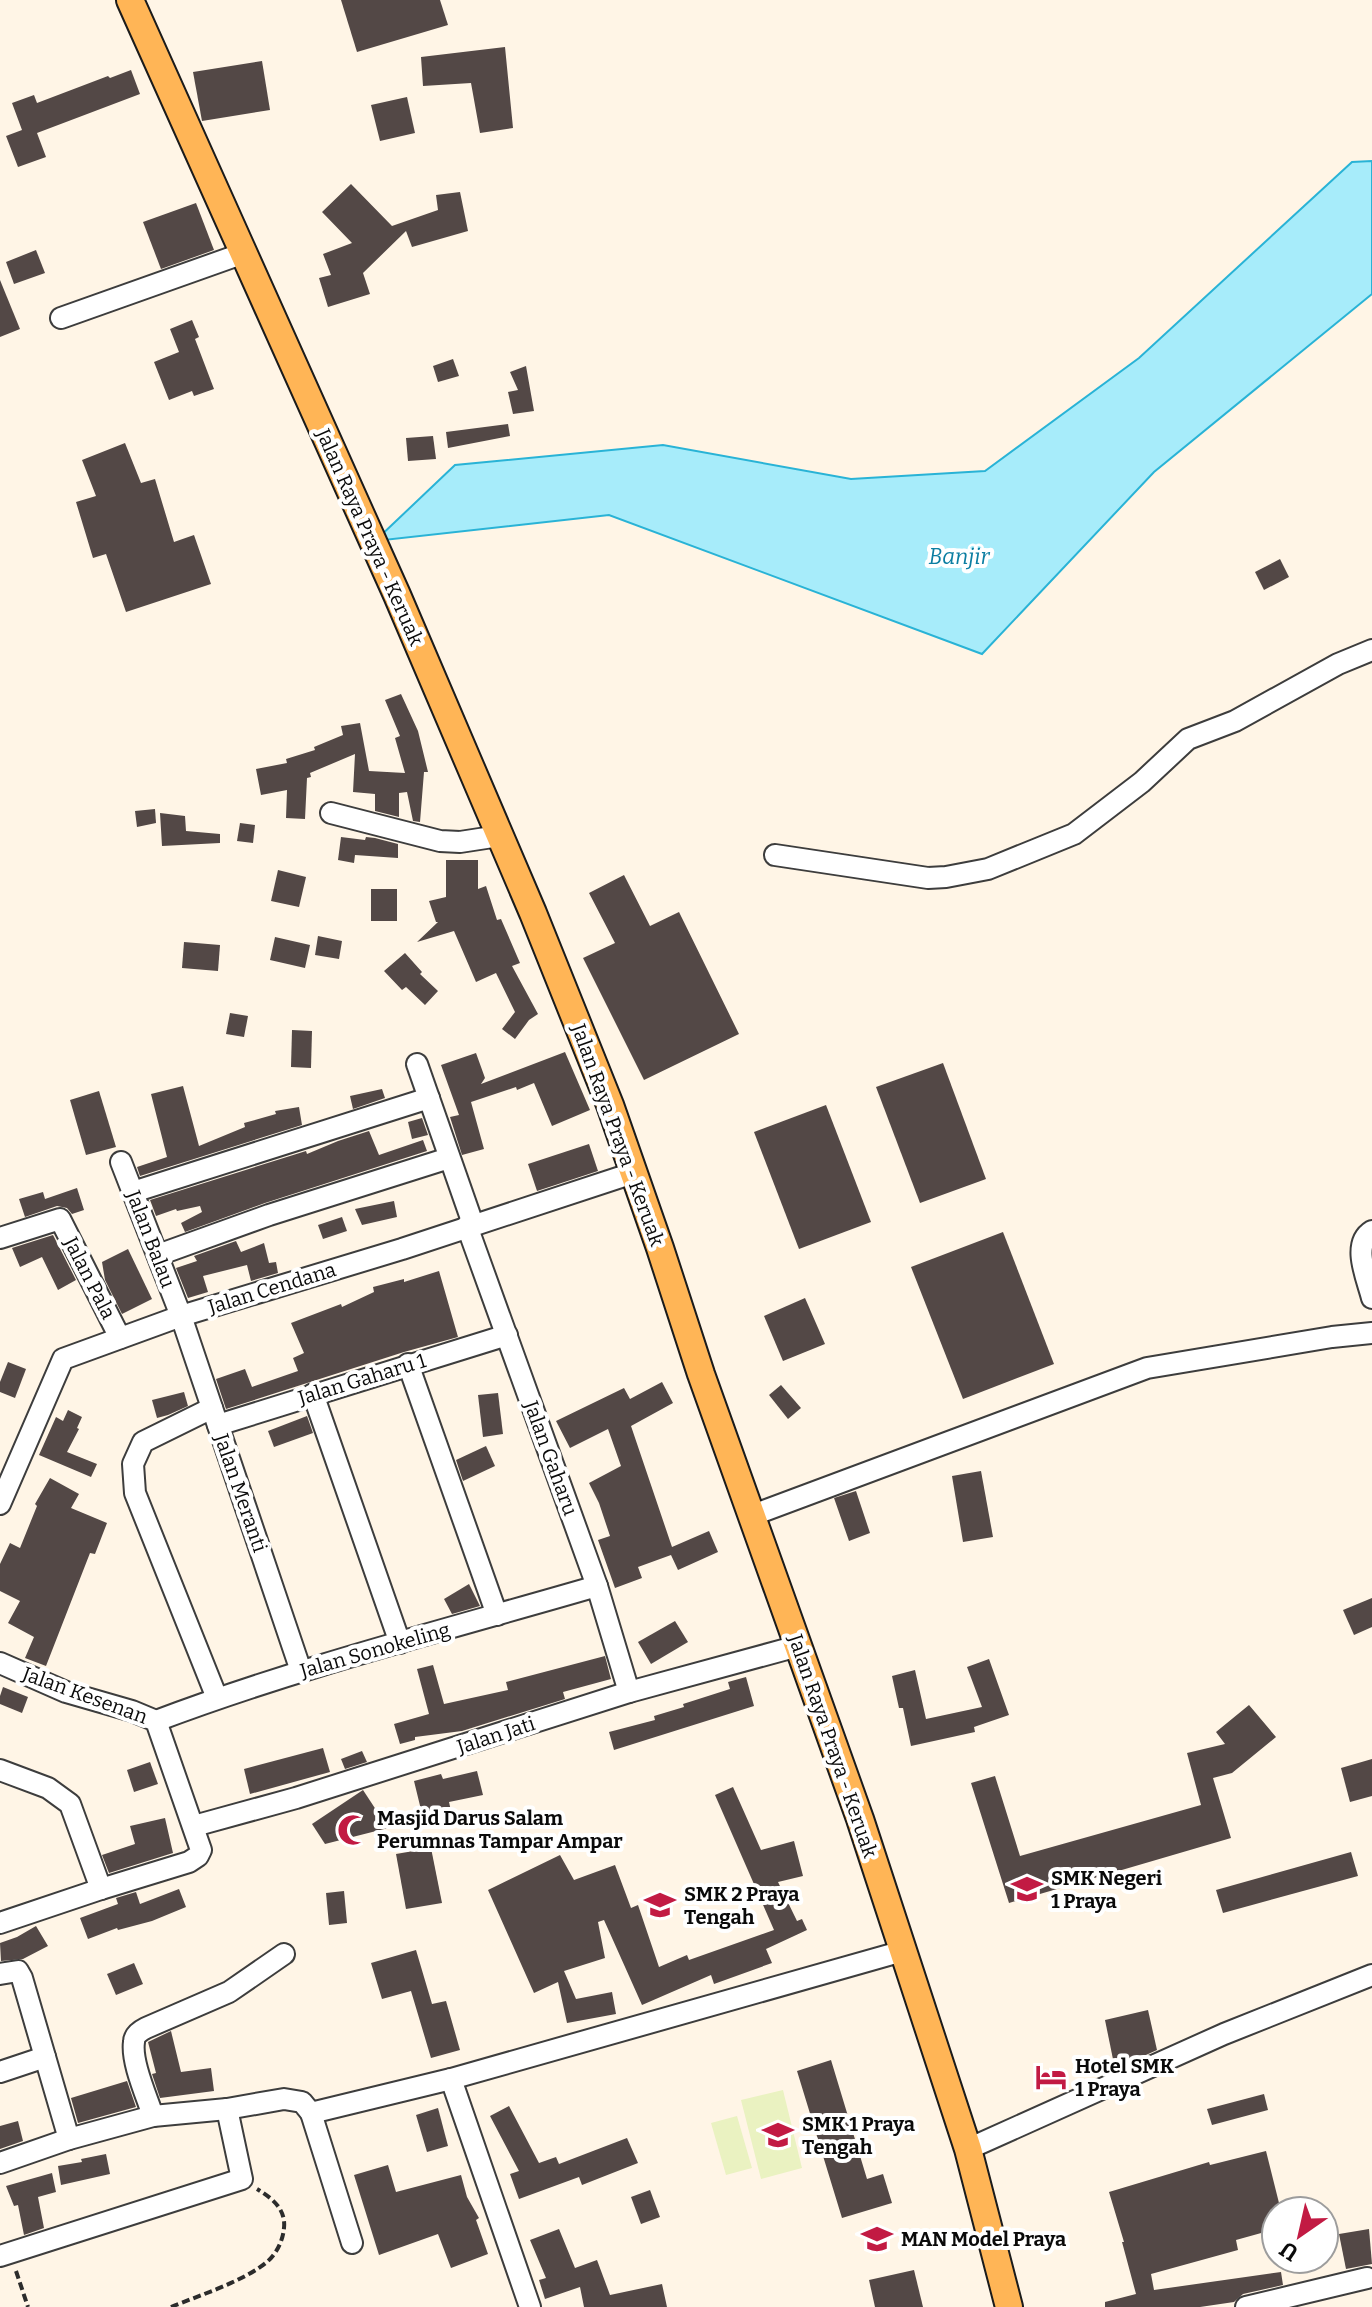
<svg xmlns="http://www.w3.org/2000/svg" width="1372" height="2307" font-family="Bitter,serif">
<style>
.pitch{fill:#eaf2c1}
.water{fill:#a7ecfa;stroke:#29b3d6;stroke-width:2}
.building{fill:#534846}
.lines{fill:none;stroke-linecap:round;stroke-linejoin:round}
.minor-casing{stroke:#3d3d3d;stroke-width:24}
.major-casing{stroke:#1b1b1b;stroke-width:30}
.path{stroke:#2c2c2c;stroke-width:4;stroke-dasharray:8 4;stroke-linecap:butt}
.minor{stroke:#fff;stroke-width:20}
.major{stroke:#ffb556;stroke-width:26}
.labels{text-anchor:middle;dominant-baseline:central;stroke-width:8;stroke-linejoin:round;paint-order:stroke}
.street-label{font-size:20px;fill:#0a0a0a;stroke:#fff}
.poi-label{font-size:20px;font-weight:bold;fill:#0a0a0a;stroke:#fff;text-anchor:start}
.water-label{font-size:22px;font-style:italic;fill:#0c7ea2;stroke:#fff}
</style>
<rect width="100%" height="100%" fill="#fff5e6"/>
<!-- pitch -->
<g class="pitch">
<polygon points="783,2090 802,2168 761,2179 741,2100"/>
<polygon points="737,2116 752,2168 726,2175 711,2123"/>
</g>
<!-- water -->
<polygon class="water" points="1372,161 1372,294 1154,472 982,654 609,515 375,541 455,465 663,445 851,479 985,471 1139,358 1352,162"/>
<!-- building -->
<g class="building">
<polygon points="341,0 440,0 448,25 357,52"/>
<polygon points="505,47 513,128 480,133 471,83 423,86 421,57"/>
<polygon points="262,61 270,110 202,121 193,72"/>
<polygon points="131,70 140,94 37,133 46,157 18,167 6,136 22,130 12,103 34,95 37,103 108,76 110,78"/>
<polygon points="407,97 415,133 380,141 371,105"/>
<polygon points="351,184 392,226 438,210 436,195 460,192 468,231 412,247 406,231 363,273 370,294 328,307 319,278 331,275 323,254 352,243 322,212"/>
<polygon points="196,203 214,250 161,269 143,222"/>
<polygon points="36,250 45,273 14,284 6,262"/>
<polygon points="0,280 20,329 0,337"/>
<polygon points="192,320 199,337 195,339 214,389 194,396 192,391 169,400 154,362 179,352 170,329"/>
<polygon points="453,359 459,376 438,382 433,366"/>
<polygon points="526,366 534,411 513,414 508,392 518,390 510,372"/>
<polygon points="508,424 510,436 448,448 446,432"/>
<polygon points="433,436 436,459 408,461 406,438"/>
<polygon points="125,443 141,483 155,479 174,542 194,535 211,584 126,612 106,554 93,558 76,502 96,496 82,460"/>
<polygon points="1280,559 1289,577 1264,590 1255,572"/>
<polygon points="401,694 418,731 428,772 424,772 420,822 413,821 407,792 399,793 399,817 375,811 375,794 353,792 355,754 310,773 311,777 307,778 305,819 286,818 287,790 261,795 256,769 287,763 286,759 315,750 314,747 343,735 341,726 360,723 369,771 405,773 395,738 400,736 385,700"/>
<polygon points="155,809 156,823 137,827 135,811"/>
<polygon points="160,813 185,816 186,831 220,834 220,843 162,846"/>
<polygon points="240,823 255,825 253,843 237,841"/>
<polygon points="341,837 365,840 366,837 375,838 398,844 398,858 355,855 354,863 338,860"/>
<polygon points="446,860 478,860 478,889 486,886 497,920 501,919 520,963 512,966 538,1014 529,1020 515,1039 502,1029 515,1012 496,973 476,982 454,931 417,942 438,922 436,922 429,901 446,897"/>
<polygon points="278,870 306,877 299,907 271,901"/>
<polygon points="624,875 650,926 679,912 739,1034 644,1080 583,958 615,943 589,893"/>
<rect x="371" y="889" width="26" height="32"/>
<polygon points="318,936 342,941 339,959 315,955"/>
<polygon points="275,937 310,945 305,968 270,960"/>
<polygon points="184,942 220,945 218,971 182,968"/>
<polygon points="405,953 422,972 420,974 438,991 425,1005 406,987 402,990 384,971"/>
<polygon points="230,1013 248,1016 244,1037 226,1034"/>
<polygon points="292,1030 312,1031 311,1068 291,1067"/>
<polygon points="565,1052 590,1110 552,1126 534,1083 517,1090 516,1087 471,1102 484,1149 462,1155 450,1117 459,1115 441,1065 476,1053 485,1078 481,1084"/>
<polygon points="943,1063 986,1179 920,1203 876,1087"/>
<polygon points="183,1086 199,1146 245,1127 244,1123 276,1114 275,1111 299,1107 302,1125 140,1176 137,1167 167,1157 151,1094"/>
<polygon points="382,1089 385,1098 353,1109 350,1096"/>
<polygon points="99,1091 116,1147 86,1155 70,1100"/>
<polygon points="826,1105 871,1222 799,1249 754,1132"/>
<polygon points="422,1118 428,1135 412,1139 408,1122"/>
<polygon points="369,1131 379,1155 423,1140 427,1151 265,1203 185,1232 181,1223 202,1212 200,1206 177,1211 176,1209 156,1216 150,1200 306,1151 307,1154 338,1141"/>
<polygon points="589,1144 598,1171 537,1191 528,1164"/>
<polygon points="77,1188 84,1210 72,1214 67,1208 57,1206 25,1217 19,1199 43,1192 45,1199"/>
<polygon points="394,1201 397,1217 362,1225 355,1209"/>
<polygon points="342,1217 347,1231 323,1239 318,1225"/>
<polygon points="1003,1232 1054,1364 963,1399 911,1267"/>
<polygon points="53,1235 76,1280 58,1290 42,1257 20,1267 12,1248"/>
<polygon points="236,1241 241,1252 264,1243 269,1263 276,1262 278,1273 251,1281 247,1265 203,1276 208,1292 188,1298 176,1268 197,1261 194,1256"/>
<polygon points="128,1249 152,1299 122,1314 105,1280 102,1262"/>
<polygon points="439,1271 458,1337 404,1352 226,1409 216,1379 245,1369 252,1387 298,1371 293,1358 304,1353 291,1323 341,1304 342,1307 374,1292 373,1287 404,1279 404,1282"/>
<polygon points="805,1298 825,1344 783,1361 764,1316"/>
<polygon points="8,1362 26,1369 15,1398 0,1392 0,1382"/>
<polygon points="662,1382 673,1403 631,1426 672,1547 709,1531 718,1552 678,1570 671,1555 638,1567 642,1578 615,1588 598,1540 610,1536 599,1503 589,1483 621,1466 608,1429 570,1448 556,1421 624,1388 630,1399"/>
<polygon points="781,1385 801,1408 788,1419 769,1395"/>
<polygon points="184,1392 188,1406 168,1415 157,1418 152,1400"/>
<polygon points="498,1393 503,1434 483,1437 478,1395"/>
<polygon points="68,1410 82,1417 77,1428 79,1429 67,1452 97,1464 91,1477 39,1455 56,1417 63,1421"/>
<polygon points="307,1416 313,1433 274,1447 268,1431"/>
<polygon points="486,1446 495,1466 463,1481 456,1460"/>
<polygon points="981,1471 993,1537 963,1542 952,1476"/>
<polygon points="50,1478 79,1494 71,1508 107,1523 95,1554 90,1553 46,1666 25,1658 34,1637 8,1623 20,1601 0,1591 0,1564 10,1543 20,1548 37,1506 35,1504"/>
<polygon points="856,1491 870,1533 849,1541 834,1498"/>
<polygon points="469,1584 480,1606 452,1614 444,1599"/>
<polygon points="1372,1598 1372,1627 1354,1635 1343,1610"/>
<polygon points="675,1621 688,1642 651,1664 638,1642"/>
<polygon points="605,1656 611,1679 563,1692 565,1699 462,1731 415,1737 415,1740 400,1744 394,1724 429,1714 417,1669 433,1665 444,1704 508,1690 506,1682"/>
<polygon points="989,1659 1009,1715 974,1727 975,1732 911,1746 903,1708 899,1708 892,1676 915,1670 926,1719 982,1707 967,1667"/>
<polygon points="746,1677 754,1706 614,1750 609,1732 655,1720 654,1716 684,1707 683,1704 730,1689 728,1682"/>
<polygon points="3,1687 28,1697 22,1713 0,1704 0,1696"/>
<polygon points="1249,1705 1276,1737 1232,1773 1213,1778 1231,1838 1009,1903 971,1783 995,1776 1020,1856 1201,1805 1187,1753 1225,1744 1216,1732"/>
<polygon points="323,1748 330,1772 250,1794 244,1769"/>
<polygon points="362,1751 367,1762 345,1769 341,1759"/>
<polygon points="1372,1759 1372,1796 1350,1802 1341,1768"/>
<polygon points="150,1762 158,1784 134,1792 127,1770"/>
<polygon points="477,1771 483,1795 449,1802 451,1811 423,1818 414,1781 441,1774 443,1779"/>
<polygon points="733,1787 761,1850 794,1841 803,1876 778,1882 797,1921 802,1919 807,1930 766,1949 772,1963 714,1984 711,1975 642,2005 604,1920 598,1922 605,1958 564,1971 576,1999 612,1992 616,2014 567,2023 558,1982 534,1993 488,1890 560,1855 574,1880 615,1865 631,1908 638,1905 659,1967 687,1955 689,1960 774,1930 715,1795"/>
<polygon points="363,1790 388,1828 325,1844 312,1824"/>
<polygon points="165,1818 173,1853 109,1873 102,1855 135,1844 130,1826"/>
<polygon points="431,1848 442,1903 406,1909 396,1854"/>
<polygon points="1351,1852 1358,1876 1223,1913 1216,1890"/>
<polygon points="179,1889 186,1907 152,1921 118,1930 117,1928 88,1939 80,1918 118,1904 116,1898 136,1892 140,1904"/>
<polygon points="344,1891 347,1923 329,1925 326,1893"/>
<polygon points="36,1926 48,1946 23,1959 1,1961 0,1943 17,1937"/>
<polygon points="416,1950 432,2004 446,2001 460,2050 431,2058 411,1991 382,1999 371,1963"/>
<polygon points="134,1963 143,1984 116,1995 107,1974"/>
<polygon points="1148,2010 1157,2050 1115,2069 1105,2020"/>
<polygon points="171,2031 181,2072 211,2068 214,2091 160,2098 152,2074 156,2073 148,2042"/>
<polygon points="831,2060 867,2179 883,2174 892,2203 842,2218 797,2071"/>
<polygon points="127,2081 136,2107 78,2123 71,2098"/>
<polygon points="1264,2094 1268,2110 1212,2125 1207,2109"/>
<polygon points="509,2106 539,2163 556,2157 559,2164 627,2138 638,2163 582,2185 579,2177 519,2199 510,2174 519,2171 490,2116"/>
<polygon points="438,2108 448,2146 427,2152 416,2115"/>
<polygon points="18,2121 23,2141 0,2149 0,2126"/>
<polygon points="1266,2151 1281,2211 1276,2211 1276,2229 1236,2240 1238,2250 1151,2274 1154,2290 1281,2272 1283,2285 1243,2294 1234,2302 1200,2307 1105,2307 1105,2302 1136,2294 1122,2242 1124,2242 1109,2192 1209,2162 1210,2165"/>
<polygon points="106,2154 110,2174 61,2185 58,2166 82,2162 81,2159"/>
<polygon points="388,2165 396,2192 461,2175 467,2197 479,2218 476,2220 488,2254 451,2268 438,2234 379,2255 354,2175"/>
<polygon points="52,2173 56,2192 38,2197 44,2228 24,2235 18,2205 14,2206 6,2186"/>
<polygon points="650,2190 660,2217 641,2224 631,2197"/>
<polygon points="559,2229 575,2268 597,2260 610,2295 662,2284 667,2307 584,2307 580,2287 545,2299 539,2280 546,2278 530,2240"/>
<polygon points="1369,2229 1372,2264 1346,2269 1339,2234"/>
<polygon points="914,2270 923,2307 875,2307 869,2280"/>
</g>
<g class="lines">
<defs>
<g id="minor">
<polyline points="61,318 244,253"/>
<polyline points="331,813 440,841 460,842 499,836"/>
<polyline points="775,855 928,878 946,877 988,869 1074,834 1142,782 1188,739 1235,721 1338,664 1372,650"/>
<polyline points="417,1064 473,1224"/>
<polyline points="121,1162 181,1316 301,1671"/>
<polyline points="133,1192 429,1098"/>
<polyline points="467,1226 597,1586 629,1692"/>
<path d="M1372,1231C1351,1244 1367,1278 1372,1298"/>
<polyline points="0,1238 60,1219 120,1338"/>
<polyline points="158,1255 269,1215 449,1158"/>
<polyline points="408,1364 497,1615"/>
<polyline points="313,1394 400,1643"/>
<polyline points="212,1408 143,1442 133,1464 135,1493 217,1698"/>
<polyline points="218,1425 507,1335"/>
<polyline points="0,1504 63,1359 181,1316 402,1249 633,1173"/>
<polyline points="753,1515 1147,1368 1332,1337 1372,1333"/>
<polyline points="0,1663 66,1692 132,1711 156,1721 201,1850 198,1856 189,1862 101,1889 0,1923"/>
<path d="M156,1721C299,1667 449,1629 597,1586"/>
<polyline points="0,1770 48,1788 70,1804 101,1889"/>
<polyline points="194,1826 296,1798 629,1692 798,1646"/>
<polyline points="0,1974 18,1971 22,1978 69,2139"/>
<polyline points="0,2072 45,2057"/>
<polyline points="451,2079 530,2307"/>
<path d="M153,2116C147,2097 131,2062 134,2042C134,2035 140,2031 146,2028L229,1992L284,1954"/>
<polyline points="968,2149 1224,2034 1372,1975"/>
<polyline points="0,2163 69,2139 153,2116 227,2109 284,2099 302,2102 311,2113"/>
<polyline points="352,2243 311,2113 451,2079 903,1951"/>
<polyline points="0,2256 242,2179 227,2109"/>
<polyline points="1246,2307 1367,2278"/>
</g>
<polyline id="major" points="130,0 397,595 533,913 610,1105 660,1248 701,1374 860,1819 968,2149 1009,2307"/>
</defs>
<!-- minor casing -->
<use href="#minor" class="minor-casing"/>
<!-- major casing -->
<use href="#major" class="major-casing"/>
<!-- path -->
<g class="path">
<polyline points="16,2271 28,2307"/>
<path d="M171,2307C200,2295 245,2281 268,2261C277,2253 283,2240 284,2228C286,2209 272,2198 257,2189"/>
</g>
<!-- minor -->
<use href="#minor" class="minor"/>
<!-- major -->
<use href="#major" class="major"/>
</g>
<!-- icons -->
<defs>
<symbol id="mosque-bare" viewBox="-9 -9 18 18"><path d="M3.5-4.9A6 6 0 1 0 3.5 4.9A5 5 0 1 1 3.5-4.9Z" fill="#c21a43" stroke="#fff" stroke-width="2.5" paint-order="stroke"/></symbol>
<symbol id="school-bare" viewBox="-9 -9 18 18"><path d="M0-5L7-2L0 1L-7-2ZM-4 1L0 2.5L4 1V4Q0 6-4 4Z" fill="#c21a43" stroke="#fff" stroke-width="2.5" paint-order="stroke"/></symbol>
<symbol id="hotel-bare" viewBox="-9 -9 18 18"><path d="M-6-4.5h1.5V1H6V5H4.5V3h-9V5H-6ZM-4 0a1.8 1.8 0 1 1 3.6 0ZM.5 0V-2.5h3Q6-2.5 6 0Z" fill="#c21a43" stroke="#fff" stroke-width="2.5" paint-order="stroke"/></symbol>
</defs>
<g fill-rule="evenodd">
<use href="#mosque-bare" x="331" y="1808" width="44" height="44"/>
<use href="#school-bare" x="1005" y="1867" width="44" height="44"/>
<use href="#school-bare" x="638" y="1883" width="44" height="44"/>
<use href="#hotel-bare" x="1029" y="2055" width="44" height="44"/>
<use href="#school-bare" x="756" y="2113" width="44" height="44"/>
<use href="#school-bare" x="855" y="2217" width="44" height="44"/>
</g>
<g class="labels">
<!-- street labels -->
<g class="street-label">
<text transform="translate(370 537) rotate(66)">Jalan Raya Praya - Keruak</text>
<text transform="translate(618 1135) rotate(70)">Jalan Raya Praya - Keruak</text>
<text transform="translate(151 1239) rotate(69)">Jalan Balau</text>
<text transform="translate(90 1278) rotate(63)">Jalan Pala</text>
<text transform="translate(272 1288) rotate(-17)">Jalan Cendana</text>
<text transform="translate(362 1379) rotate(-17)">Jalan Gaharu 1</text>
<text transform="translate(551 1458) rotate(70)">Jalan Gaharu</text>
<text transform="translate(241 1493) rotate(71)">Jalan Meranti</text>
<text transform="translate(375 1650) rotate(-16)">Jalan Sonokeling</text>
<text transform="translate(85 1695) rotate(20)">Jalan Kesenan</text>
<text transform="translate(496 1735) rotate(-18)">Jalan Jati</text>
<text transform="translate(833 1746) rotate(71)">Jalan Raya Praya - Keruak</text>
</g>
<!-- poi labels -->
<g class="poi-label">
<text x="377" y="1818">Masjid Darus Salam<tspan x="377" dy="23">Perumnas Tampar Ampar</tspan></text>
<text x="1051" y="1878">SMK Negeri<tspan x="1051" dy="23">1 Praya</tspan></text>
<text x="684" y="1894">SMK 2 Praya<tspan x="684" dy="23">Tengah</tspan></text>
<text x="1075" y="2066">Hotel SMK<tspan x="1075" dy="23">1 Praya</tspan></text>
<text x="802" y="2124">SMK 1 Praya<tspan x="802" dy="23">Tengah</tspan></text>
<text x="901" y="2239">MAN Model Praya</text>
</g>
<!-- water labels -->
<g class="water-label">
<text x="959" y="556">Banjir</text>
</g>
</g>
<!-- north arrow -->
<g transform="translate(1300 2235) rotate(214)"><circle r="38" fill="#ffffff" stroke="#9d9d9d" stroke-width="2"/>
<path d="M0-6L14 30L0 20L-14 30Z" fill="#c21a43"/>
<text y="-12" font-size="22" font-weight="bold" text-anchor="middle" fill="#0a0a0a">U</text>
</g>
</svg>
